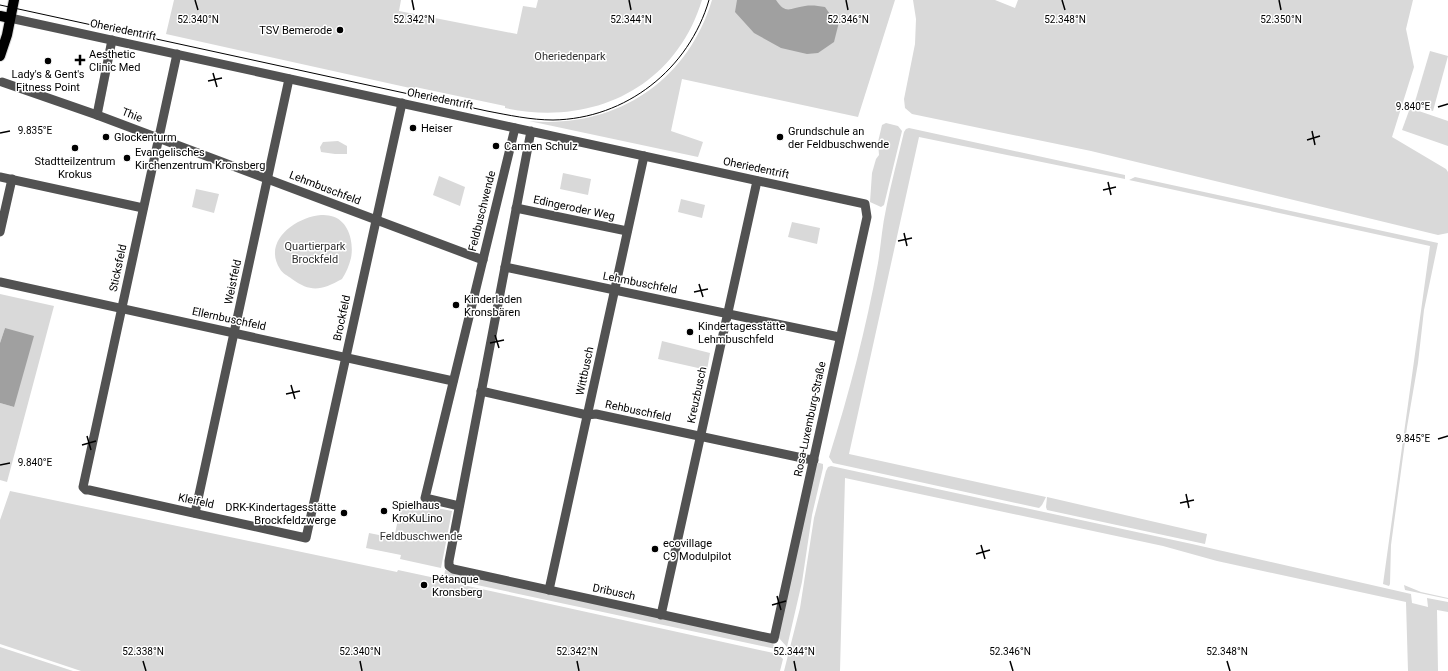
<svg xmlns="http://www.w3.org/2000/svg" width="1448" height="671" font-family="Roboto,sans-serif">
<style>
.green{fill:#d9d9d9}
.water{fill:#a0a0a0}
.lines{fill:none;stroke-linecap:round;stroke-linejoin:round}
.major-casing{stroke:#dbdbdb;stroke-width:12}
.minor{stroke:#525252;stroke-width:9}
.major{stroke:#000;stroke-width:10}
.tram{stroke:#000;stroke-width:1}
.ticks{fill:none;stroke:#000;stroke-width:1.5}
.poi-dot{fill:#000;stroke:#fff;stroke-width:1.5}
.labels{text-anchor:middle;dominant-baseline:central;stroke-width:3;stroke-linejoin:round;paint-order:stroke}
.street-label{font-size:11px;fill:#000;stroke:#fff}
.poi-label{font-size:11px;fill:#000;stroke:#fff;text-anchor:start}
.park-label{font-size:11px;fill:#303030;stroke:#fff}
.ticks-label{font-size:10px;text-anchor:middle;fill:#000;stroke:#fff;stroke-width:3;stroke-linejoin:round;paint-order:stroke}
</style>
<rect width="100%" height="100%" fill="#fff"/>
<!-- green -->
<g class="green">
<path d="M174,0H401L399,11L517,34L523,6L536,8L538,0H702C675,88 592,127 505,108V106L415,87L414,89L410,88L166,34Z"/>
<path d="M712,0H895L858,117L682,79L671,131L703,142L698,157L529,121C614,129 687,83 712,0Z"/>
<polygon points="913,0 995,0 1015,8 1018,0 1413,0 1406,29 1414,67 1392,137 1446,169 1448,172 1448,235 1448,233 1438,235 1091,151 912,114 905,108 904,99 915,44 916,19"/>
<polygon points="1430,51 1448,56 1433,111 1414,105"/>
<polygon points="1410,108 1448,121 1448,146 1402,130"/>
<polygon points="886,123 898,126 902,131 884,205 881,207 870,202 872,173 876,159 879,155 878,142 882,125"/>
<path d="M909,128L1125,175V179L919,137L849,454L1046,497L1042,505L1039,508L833,463L829,457C849,394 866,329 878,263C881,245 882,227 886,209C891,183 898,158 904,132L906,129Z"/>
<polygon points="338,141 347,146 347,154 335,154 321,152 320,147 323,142"/>
<polygon points="563,173 591,179 588,195 560,189"/>
<polygon points="439,176 465,187 460,206 433,195"/>
<polygon points="1135,177 1438,243 1424,310 1418,363 1407,427 1391,545 1390,584 1389,586 1383,584 1430,246 1129,180"/>
<polygon points="196,189 219,194 214,213 192,207"/>
<polygon points="681,199 705,205 702,218 678,212"/>
<path d="M321,215C324,215 328,215 331,216C349,220 354,243 351,258C349,266 346,273 342,279C322,290 311,293 292,279C288,276 282,273 280,269C262,241 296,217 321,215Z"/>
<polygon points="792,222 820,228 817,244 788,237"/>
<polygon points="0,294 54,306 7,482 0,480 0,403 14,407 5,328 0,343"/>
<polygon points="662,341 710,353 707,370 658,359"/>
<polygon points="816,462 823,464 823,468 812,515 802,582 787,647 778,637"/>
<polygon points="831,466 1192,544 1411,594 1412,603 1428,607 1427,598 1448,602 1448,612 1437,610 1438,671 1408,671 1406,602 1217,561 1163,546 845,478 840,671 784,671 800,608 814,518 826,471 828,467"/>
<polygon points="10,491 397,572 398,570 454,582 454,583 778,654 783,659 780,671 81,671 0,644 0,520"/>
<polygon points="1047,497 1207,534 1205,544 1047,510 1046,507"/>
<polygon points="402,501 452,511 441,568 400,559 401,555 366,548 369,533 394,538"/>
<polygon points="445,570 772,642 776,649 444,578"/>
<polygon points="1404,585 1421,592 1448,598 1448,599 1405,590"/>
<polygon points="0,647 73,671 0,671"/>
</g>
<!-- water -->
<g class="water">
<path d="M737,0H776C786,15 790,8 805,6C812,5 818,6 825,7L832,17L839,22L834,42L818,53L807,54L781,48L754,33L735,12Z"/>
<polygon points="5,328 34,336 14,407 0,403 0,343"/>
</g>
<g class="lines">
<defs>
<g id="major">
<polyline points="0,16 10,18"/>
<polyline points="0,56 7,35 14,0"/>
</g>
</defs>
<!-- major casing -->
<use href="#major" class="major-casing"/>
<!-- minor -->
<g class="minor">
<polyline points="10,18 865,204 867,217 774,639 453,569 449,566 449,561 531,131"/>
<polyline points="177,54 83,487 86,490 89,490 306,538 402,103"/>
<polyline points="2,82 97,115 483,260"/>
<polyline points="97,115 112,40"/>
<polyline points="0,177 143,208"/>
<polyline points="516,208 627,231"/>
<polyline points="0,232 12,179"/>
<polyline points="505,267 839,337"/>
<polyline points="0,282 453,381"/>
<polyline points="481,391 587,415 596,414 807,459 814,460"/>
<polyline points="459,506 425,498 515,128"/>
<polyline points="195,513 289,79"/>
<polyline points="549,590 644,156"/>
<polyline points="661,615 757,181"/>
</g>
<!-- major -->
<use href="#major" class="major"/>
<!-- tram -->
<path class="tram" d="M0,5L487,111C508,115 531,120 553,120C626,119 689,69 709,0"/>
</g>
<!-- ticks -->
<path class="ticks" d="M195,0L198,10M412,0L414,10M629,0L631,10M846,0L848,10M1062,0L1065,10M1279,0L1281,10M213,73L217,87M208,81L222,78M1438,107L1448,104M1312,131L1315,145M0,133L10,131M1307,140L1320,136M1108,182L1111,195M1103,190L1116,187M904,233L907,246M898,241L912,238M699,284L703,297M694,292L708,289M495,335L499,348M490,343L504,340M291,385L295,399M286,394L300,391M87,436L91,450M1438,439L1448,436M82,445L96,441M0,465L10,463M1186,494L1189,508M1180,503L1194,500M981,545L985,559M976,554L990,550M777,596L781,610M772,605L786,601M143,661L146,671M360,661L362,671M577,661L579,671M794,661L796,671M1010,661L1013,671M1227,661L1230,671"/>
<!-- markers -->
<g class="poi-dot">
<circle cx="340" cy="30" r="4"/>
<path d="M78 54h4v4h4v4h-4v4h-4v-4h-4v-4h4z"/>
<circle cx="48" cy="61" r="4"/>
<circle cx="413" cy="128" r="4"/>
<circle cx="106" cy="137" r="4"/>
<circle cx="780" cy="137" r="4"/>
<circle cx="496" cy="146" r="4"/>
<circle cx="75" cy="148" r="4"/>
<circle cx="127" cy="158" r="4"/>
<circle cx="456" cy="305" r="4"/>
<circle cx="690" cy="332" r="4"/>
<circle cx="384" cy="511" r="4"/>
<circle cx="344" cy="513" r="4"/>
<circle cx="655" cy="549" r="4"/>
<circle cx="424" cy="585" r="4"/>
</g>
<g class="labels">
<!-- street labels -->
<g class="street-label">
<text transform="translate(123 30) rotate(12)">Oheriedentrift</text>
<text transform="translate(440 99) rotate(12)">Oheriedentrift</text>
<text transform="translate(132 115) rotate(21)">Thie</text>
<text transform="translate(756 168) rotate(12)">Oheriedentrift</text>
<text transform="translate(325 188) rotate(21)">Lehmbuschfeld</text>
<text transform="translate(574 208) rotate(12)">Edingeroder Weg</text>
<text transform="translate(482 211) rotate(-76)">Feldbuschwende</text>
<text transform="translate(118 268) rotate(-78)">Sticksfeld</text>
<text transform="translate(233 282) rotate(-78)">Weistfeld</text>
<text transform="translate(640 283) rotate(11)">Lehmbuschfeld</text>
<text transform="translate(342 318) rotate(-78)">Brockfeld</text>
<text transform="translate(229 319) rotate(12)">Ellernbuschfeld</text>
<text transform="translate(585 371) rotate(-78)">Wittbusch</text>
<text transform="translate(697 395) rotate(-78)">Kreuzbusch</text>
<text transform="translate(638 411) rotate(12)">Rehbuschfeld</text>
<text transform="translate(810 419) rotate(-78)">Rosa-Luxemburg-Straße</text>
<text transform="translate(196 501) rotate(12)">Kleifeld</text>
<text transform="translate(614 592) rotate(12)">Dribusch</text>
</g>
<!-- poi labels -->
<g class="poi-label">
<text x="332" y="30" text-anchor="end">TSV Bemerode</text>
<text x="89" y="54">Aesthetic<tspan x="89" dy="13">Clinic Med</tspan></text>
<text x="48" y="74" text-anchor="middle">Lady's &amp; Gent's<tspan x="48" dy="13">Fitness Point</tspan></text>
<text x="421" y="128">Heiser</text>
<text x="788" y="131">Grundschule an<tspan x="788" dy="13">der Feldbuschwende</tspan></text>
<text x="114" y="137">Glockenturm</text>
<text x="504" y="146">Carmen Schulz</text>
<text x="135" y="152">Evangelisches<tspan x="135" dy="13">Kirchenzentrum Kronsberg</tspan></text>
<text x="75" y="161" text-anchor="middle">Stadtteilzentrum<tspan x="75" dy="13">Krokus</tspan></text>
<text x="464" y="299">Kinderladen<tspan x="464" dy="13">Kronsbären</tspan></text>
<text x="698" y="326">Kindertagesstätte<tspan x="698" dy="13">Lehmbuschfeld</tspan></text>
<text x="392" y="505">Spielhaus<tspan x="392" dy="13">KroKuLino</tspan></text>
<text x="336" y="507" text-anchor="end">DRK-Kindertagesstätte<tspan x="336" dy="13">Brockfeldzwerge</tspan></text>
<text x="663" y="543">ecovillage<tspan x="663" dy="13">C9 Modulpilot</tspan></text>
<text x="432" y="579">Pétanque<tspan x="432" dy="13">Kronsberg</tspan></text>
</g>
<!-- park labels -->
<g class="park-label">
<text x="570" y="56">Oheriedenpark</text>
<text x="315" y="246">Quartierpark<tspan x="315" dy="13">Brockfeld</tspan></text>
<text x="421" y="536">Feldbuschwende</text>
</g>
</g>
<g class="ticks-label">
<text x="1065" y="23">52.348°N</text>
<text x="1281" y="23">52.350°N</text>
<text x="198" y="23">52.340°N</text>
<text x="414" y="23">52.342°N</text>
<text x="631" y="23">52.344°N</text>
<text x="848" y="23">52.346°N</text>
<text x="1413" y="110">9.840°E</text>
<text x="35" y="134">9.835°E</text>
<text x="1413" y="442">9.845°E</text>
<text x="35" y="466">9.840°E</text>
<text x="143" y="655">52.338°N</text>
<text x="360" y="655">52.340°N</text>
<text x="577" y="655">52.342°N</text>
<text x="794" y="655">52.344°N</text>
<text x="1010" y="655">52.346°N</text>
<text x="1227" y="655">52.348°N</text>
</g>
</svg>
